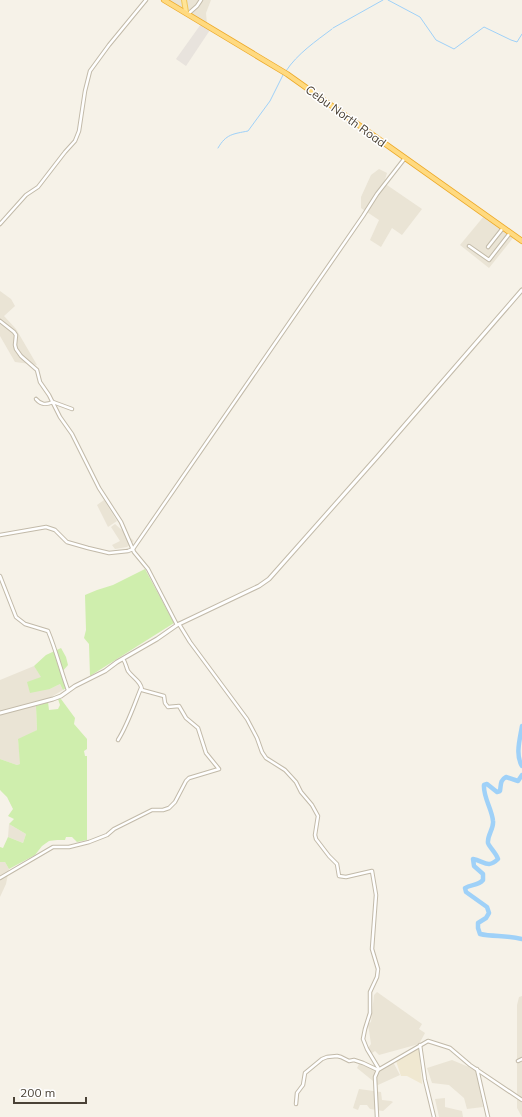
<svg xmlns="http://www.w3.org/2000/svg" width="522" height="1117" font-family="Mulish,sans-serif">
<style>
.residential{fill:#eae4d5}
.industrial{fill:#e8e3dd}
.education{fill:#f0e8d1}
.green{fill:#cfeead}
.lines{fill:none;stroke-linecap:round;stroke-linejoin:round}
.stream{stroke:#9fd1f8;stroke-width:1}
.river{stroke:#9fd1f8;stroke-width:4.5}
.minor-casing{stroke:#c2baa9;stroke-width:4.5}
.tertiary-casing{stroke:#c2baa9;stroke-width:5}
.primary-casing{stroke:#f0c75c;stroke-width:6}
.trunk-casing{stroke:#edaa2a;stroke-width:6}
.minor{stroke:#fff;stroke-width:2.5}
.tertiary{stroke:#fff;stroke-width:3}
.primary{stroke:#ffe497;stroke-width:4}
.trunk{stroke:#ffda80;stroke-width:4.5}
.labels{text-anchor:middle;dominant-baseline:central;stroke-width:3;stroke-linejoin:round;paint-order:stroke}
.street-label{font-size:12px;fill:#4a4236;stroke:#fff}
</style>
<rect width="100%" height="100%" fill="#f6f2e8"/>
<!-- residential -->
<g class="residential">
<polygon points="165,0 211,0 206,13 207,24"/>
<polygon points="379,169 387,173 384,183 422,209 402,235 392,228 381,247 370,240 379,220 361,208 361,197 371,175"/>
<polygon points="484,216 513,238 489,268 460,245"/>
<polygon points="0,291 11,299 15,306 4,316 16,329 37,365 15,362 0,336"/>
<polygon points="104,500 117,521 108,527 97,505"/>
<polygon points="115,524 134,541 127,547 115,549 112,545 120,541 111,527"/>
<polygon points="34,666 50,689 60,684 63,690 36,706 37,730 18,740 21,764 17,765 0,759 0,680"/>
<polygon points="9,824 26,834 23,843 8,837"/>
<polygon points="0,862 5,862 9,869 6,884 0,897"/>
<polygon points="377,992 422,1024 419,1029 425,1033 419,1044 379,1055 375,1051 372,1053 368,1048 371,1044 368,1024 371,1022 374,995"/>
<polygon points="522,996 522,1117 517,1108 517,1005 519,997"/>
<polygon points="452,1060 476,1070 483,1107 467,1109 464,1098 449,1085 432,1083 427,1068"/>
<polygon points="393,1062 400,1075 378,1085 357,1068 359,1064 378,1071"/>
<polygon points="359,1089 381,1092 382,1100 391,1101 393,1102 383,1111 370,1109 367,1105 360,1105 358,1110 353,1108"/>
<polygon points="445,1098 445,1107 462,1111 463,1117 439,1117 435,1099"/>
</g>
<!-- industrial -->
<polygon class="industrial" points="201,24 210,30 186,66 176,59"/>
<!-- education -->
<polygon class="education" points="419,1048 422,1084 407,1076 401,1076 396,1061"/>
<!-- green -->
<g class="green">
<polygon points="145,569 174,623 90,676 89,644 84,638 86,630 85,595 97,590 113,585"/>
<polygon points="61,648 66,657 68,665 61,673 66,688 63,690 60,684 50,689 30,693 27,682 41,677 34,666 46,655"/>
<polygon points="58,699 61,699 75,718 74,724 87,739 87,749 84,751 85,756 87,756 87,840 77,842 72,837 66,837 65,840 57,840 49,841 42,846 35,855 9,869 5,862 0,862 0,847 3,848 8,837 23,843 26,834 9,824 14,819 8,816 13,809 7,797 0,790 0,759 17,765 20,764 18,739 37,730 36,706 48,702 49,710 58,709 60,705"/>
</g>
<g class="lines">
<!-- stream -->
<g class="stream">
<polyline points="388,0 420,17 436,40 454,49 484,27 511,40 517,42 522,34"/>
<polyline points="333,28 383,0"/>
<path d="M286,71C297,54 316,41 332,29"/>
<path d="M218,148C226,134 233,134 248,131L270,101L283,75"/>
</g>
<!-- river -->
<g class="river">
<path d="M522,726C520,739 515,755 522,766"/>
<path d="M522,775L518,781L506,777C500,780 501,785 500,791L497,792L487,784L484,785C483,797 492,809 493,821C494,829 487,835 488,843C490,848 496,853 498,859C488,869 484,861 473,859L474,866L483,874V880C478,886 471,884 465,888L466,892L487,907L489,913L486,918L478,923V928L480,934C493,937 507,935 522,939"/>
</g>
<defs>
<g id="minor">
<polyline points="188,14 197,6 201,0"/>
<polyline points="0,224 26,195 38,187 65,152 75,141 79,131 85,91 90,71 109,45 146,0"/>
<polyline points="469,246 489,260 510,233"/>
<polyline points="488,247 503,228"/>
<polyline points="0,321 14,332 16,335 15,345 16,349 21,356 37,370 40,382 49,395 60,417 72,434 99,488 121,522 134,552 148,569 177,625"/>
<path d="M36,399C41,405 46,405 53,402L72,409"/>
<polyline points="0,535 46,527 55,530 67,542 88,548 109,553 128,551 133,549 363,216 377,194 405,158"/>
<path d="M0,576L16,617L25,624L48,631C56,650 61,671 68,690"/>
<polyline points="179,624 190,642 247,719 257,738 262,752 266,758 285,770 296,782 301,792 312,805 318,816 315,835 316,839 329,856 337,864 339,876 346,877 372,871 376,895 372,949 378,969 377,977 370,992 370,1013 365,1029 363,1039 367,1049 379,1069"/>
<path d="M118,740C128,724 134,705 141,688"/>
<path d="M0,878L53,847H69L89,842L107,835L114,829L152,810H163L169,808L175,802L186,781L189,778L219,769L206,753L198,728L186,718L179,706L168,707L165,703L164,696L142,690C141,681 133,678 128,671C126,667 126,663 123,659"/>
<polyline points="420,1045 425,1080 434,1117"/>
<polyline points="518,1061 522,1059"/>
<polyline points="477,1069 488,1117"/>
<polyline points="296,1104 297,1093 303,1085 305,1073 322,1059 327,1057 337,1056 341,1057 349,1061 354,1060 363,1063 378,1070"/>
<polyline points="377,1117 375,1077 378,1070 428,1041 450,1048 470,1065 522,1100"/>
</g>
<polyline id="tertiary" points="0,713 53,699 61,696 75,686 105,671 117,662 157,639 177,625 259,586 269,579 378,456 522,290"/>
<polyline id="primary" points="184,0 186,12"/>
<polyline id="trunk" points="164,0 287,74 522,241"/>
</defs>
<!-- minor casing -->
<use href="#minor" class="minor-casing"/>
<!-- tertiary casing -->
<use href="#tertiary" class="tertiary-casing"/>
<!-- primary casing -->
<use href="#primary" class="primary-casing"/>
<!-- trunk casing -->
<use href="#trunk" class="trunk-casing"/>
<!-- minor -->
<use href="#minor" class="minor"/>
<!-- tertiary -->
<use href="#tertiary" class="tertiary"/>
<!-- primary -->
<use href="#primary" class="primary"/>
<!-- trunk -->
<use href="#trunk" class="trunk"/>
</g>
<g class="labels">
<!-- street labels -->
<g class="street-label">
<text transform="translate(346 116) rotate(36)">Cebu North Road</text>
</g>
</g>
<!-- scale -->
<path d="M14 1097v6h72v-6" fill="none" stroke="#4a4236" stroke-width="2"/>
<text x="20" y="1097" font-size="12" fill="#4a4236" stroke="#ffffff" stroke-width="3" paint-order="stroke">200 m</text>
</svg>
